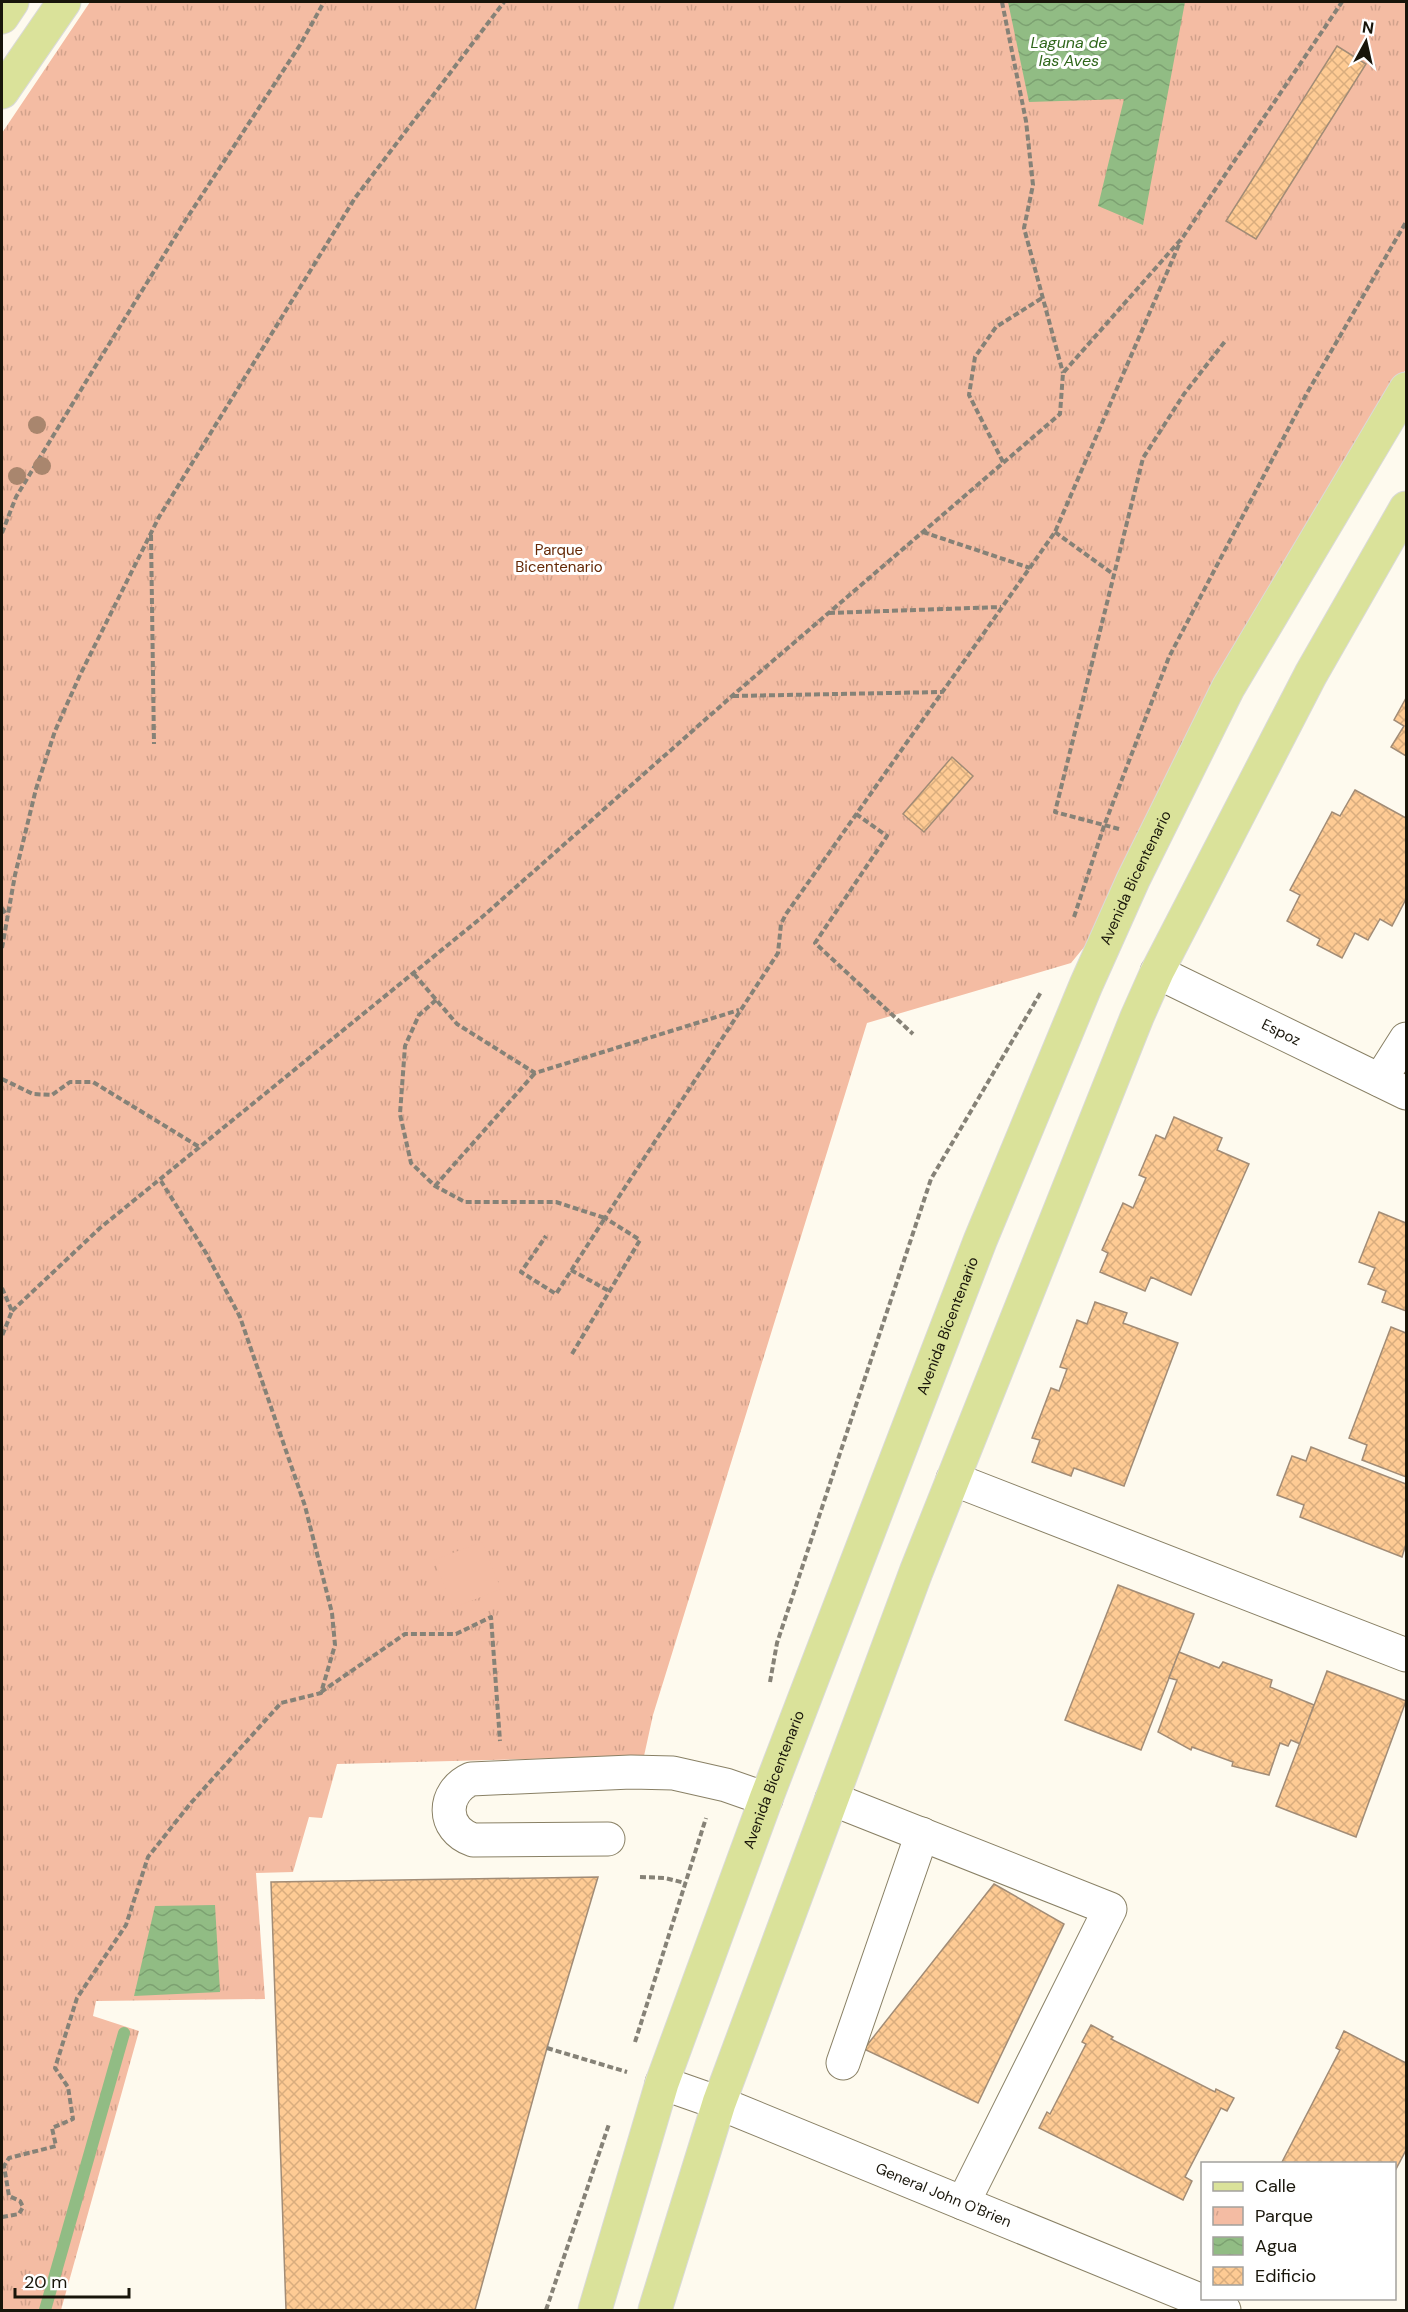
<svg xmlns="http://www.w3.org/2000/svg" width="1408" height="2312" font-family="'DM Sans',sans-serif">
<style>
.park{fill:url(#park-tufts)}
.pitch{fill:#f4bca3}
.water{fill:url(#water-waves)}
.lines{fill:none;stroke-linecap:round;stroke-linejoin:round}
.stream{stroke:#91bc84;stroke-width:12}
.building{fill:url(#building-cross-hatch);stroke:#a28c76;stroke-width:1.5}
.minor-casing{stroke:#898065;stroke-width:35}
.major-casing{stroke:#dadad8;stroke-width:35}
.path{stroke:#868277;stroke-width:4;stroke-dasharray:6 3;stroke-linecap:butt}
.minor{stroke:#fff;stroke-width:33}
.major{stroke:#dae29a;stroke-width:33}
.tree{fill:#a9866e}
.labels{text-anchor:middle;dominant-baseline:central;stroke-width:6;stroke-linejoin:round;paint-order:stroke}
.park-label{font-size:15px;fill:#642805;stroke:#fff}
.street-label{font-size:15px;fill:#18150a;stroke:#fff}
.water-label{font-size:16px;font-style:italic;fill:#30671c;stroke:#fff}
</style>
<defs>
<pattern id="park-tufts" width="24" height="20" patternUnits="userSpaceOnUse" patternTransform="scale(1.5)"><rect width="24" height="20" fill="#f4bca3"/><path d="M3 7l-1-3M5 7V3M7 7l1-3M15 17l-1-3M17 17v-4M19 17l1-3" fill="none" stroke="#d0a18b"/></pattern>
<pattern id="water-waves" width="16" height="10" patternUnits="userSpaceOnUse" patternTransform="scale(1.5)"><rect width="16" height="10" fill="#91bc84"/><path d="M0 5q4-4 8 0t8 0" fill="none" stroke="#7ca171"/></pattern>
<pattern id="building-cross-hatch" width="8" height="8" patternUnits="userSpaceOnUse" patternTransform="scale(1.5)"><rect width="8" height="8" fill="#fecb94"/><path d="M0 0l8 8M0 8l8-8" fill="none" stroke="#d9ad7e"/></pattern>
</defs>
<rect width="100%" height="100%" fill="#fefaee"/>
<!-- park -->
<polygon class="park" points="90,2 1406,2 1406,369 1169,775 1085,946 1071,963 867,1023 653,1715 644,1756 337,1764 322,1818 309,1817 293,1872 256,1873 265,1999 96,2001 93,2016 139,2031 61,2310 2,2310 2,133"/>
<!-- pitch -->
<polygon class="pitch" points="482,1542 501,1589 453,1608 434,1560"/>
<!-- water -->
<g class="water">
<polygon points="1008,2 1185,2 1143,225 1098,206 1124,99 1029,102"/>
<polygon points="215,1905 220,1992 134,1996 155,1906"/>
</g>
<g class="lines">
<!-- stream -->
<polyline class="stream" points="45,2310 124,2033"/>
</g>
<!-- building -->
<g class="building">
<polygon points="1337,46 1366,64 1256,239 1226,221"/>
<polygon points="1406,698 1406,756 1391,747 1404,726 1394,720"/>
<polygon points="952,757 973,776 924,832 903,814"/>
<polygon points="1355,790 1406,818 1406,899 1392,926 1380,919 1368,940 1355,933 1342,958 1317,945 1320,939 1287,921 1300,895 1290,890 1332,812 1340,816"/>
<polygon points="1174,1117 1222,1138 1217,1150 1249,1164 1191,1295 1151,1277 1145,1291 1100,1272 1108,1253 1102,1250 1123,1203 1133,1208 1146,1178 1139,1175 1156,1135 1165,1139"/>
<polygon points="1379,1212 1406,1223 1406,1311 1382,1302 1386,1291 1368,1284 1375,1268 1359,1262"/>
<polygon points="1095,1302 1127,1313 1123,1323 1178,1343 1124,1486 1074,1468 1071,1476 1032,1462 1040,1440 1032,1438 1051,1388 1059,1391 1067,1369 1060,1367 1077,1320 1087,1324"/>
<polygon points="1391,1327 1406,1333 1406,1477 1362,1460 1367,1445 1349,1438"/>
<polygon points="1311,1447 1406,1484 1406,1544 1402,1557 1300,1517 1304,1505 1277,1495 1292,1456 1306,1461"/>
<polygon points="1118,1585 1194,1614 1141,1750 1065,1720"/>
<polygon points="1179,1652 1219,1668 1223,1662 1272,1680 1270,1687 1314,1705 1300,1744 1291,1740 1288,1746 1280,1743 1269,1775 1232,1766 1233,1762 1192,1747 1191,1750 1158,1732 1177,1680 1169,1678"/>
<polygon points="1327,1671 1406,1701 1356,1837 1276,1806"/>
<polygon points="598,1877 547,2048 475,2310 286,2310 271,1882"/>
<polygon points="994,1884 1064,1924 978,2103 864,2049"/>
<polygon points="1091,2025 1113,2037 1111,2039 1215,2092 1216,2089 1234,2098 1227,2111 1221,2108 1185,2177 1192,2181 1183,2200 1039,2128 1047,2112 1050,2114 1086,2044 1082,2042"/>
<polygon points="1344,2031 1406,2063 1406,2150 1394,2173 1394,2164 1281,2164 1340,2050 1336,2048"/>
</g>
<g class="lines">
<defs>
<g id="minor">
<path id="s1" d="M1157,972L1406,1093"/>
<polyline points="1380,1080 1406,1039"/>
<polyline points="953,1479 1406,1655"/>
<polyline points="832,1799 1110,1909 963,2203"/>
<path d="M608,1839L473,1840C441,1829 442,1792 471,1779L631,1772L673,1773L726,1785L766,1799"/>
<polyline points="843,2063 922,1834"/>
<path id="s2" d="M662,2083L719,2103L1224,2310"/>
</g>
<g id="major">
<polyline points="2,17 12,2"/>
<polyline points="2,92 64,2"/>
<path id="s3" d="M595,2310L662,2083L766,1799L980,1241L1086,985L1133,880L1228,688L1406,389"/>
<polyline points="655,2310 719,2103 916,1572 1137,1017 1157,972 1311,674 1406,508"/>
</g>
</defs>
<!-- minor casing -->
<use href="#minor" class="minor-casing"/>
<!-- major casing -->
<use href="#major" class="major-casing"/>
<!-- path -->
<g class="path">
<polyline points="1002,2 1026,121 1033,185 1024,228 1063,373"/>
<polyline points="1003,462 969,395 975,357 996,327 1042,298"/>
<polyline points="923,532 1030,568"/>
<polyline points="1055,532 1113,574"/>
<polyline points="2,533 16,497 90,375 185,221 300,45 324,2"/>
<polyline points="151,535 154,744"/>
<polyline points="829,613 1001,607"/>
<polyline points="733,696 942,692"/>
<polyline points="856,814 887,836 815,943 913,1034"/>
<polyline points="1119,829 1055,812 1143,458 1184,394 1226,340"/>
<polyline points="2,908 7,916"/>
<polyline points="1074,917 1104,826 1169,657 1307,393 1406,222"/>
<polyline points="2,948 15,875 36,789 55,731 80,675 159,517 355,198 504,2"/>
<polyline points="414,974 457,1024 535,1073 739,1010"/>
<polyline points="436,1000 419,1015 405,1046 400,1114 411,1163 435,1186 465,1202 556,1202 605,1218 556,1294 521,1272 546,1236"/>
<polyline points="2,1079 33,1094 52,1095 70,1082 93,1082 201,1148"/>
<polyline points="435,1186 535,1073"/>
<polyline points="571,1270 609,1291"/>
<polyline points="2,1288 12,1311 2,1336"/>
<polyline points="12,1311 100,1228 481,918 732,696 1060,414 1063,373 1183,237 1342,2"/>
<polyline points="572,1354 640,1240 605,1218 778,953 781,924 786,914 1055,532 1181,240"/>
<polyline points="770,1682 777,1643 931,1179 1041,992"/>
<polyline points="321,1692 405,1634 456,1634 491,1617 500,1741"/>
<polyline points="640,1877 665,1878 685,1883"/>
<polyline points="635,2042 706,1818"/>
<polyline points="547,2048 627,2072"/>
<polyline points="2,2217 19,2214 23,2207 20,2201 9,2196 4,2166 9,2158 56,2146 52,2128 73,2119 68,2087 55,2068 77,1998 126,1925 148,1857 190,1804 281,1703 321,1693 335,1645 332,1613 305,1506 240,1317 206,1253 161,1181"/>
<polyline points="546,2310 609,2124"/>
</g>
<!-- minor -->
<use href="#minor" class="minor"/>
<!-- major -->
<use href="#major" class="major"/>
</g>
<!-- trees -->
<g class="tree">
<circle cx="37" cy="425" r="9"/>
<circle cx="42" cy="466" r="9"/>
<circle cx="17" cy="476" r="9"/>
</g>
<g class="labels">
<!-- park labels -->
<g class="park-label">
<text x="559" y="550">Parque<tspan x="559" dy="17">Bicentenario</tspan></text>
</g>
<!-- street labels -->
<g class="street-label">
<text stroke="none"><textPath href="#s3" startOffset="1532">Avenida Bicentenario</textPath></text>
<text stroke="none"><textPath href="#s1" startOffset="138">Espoz</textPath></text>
<text stroke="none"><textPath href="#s3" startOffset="1046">Avenida Bicentenario</textPath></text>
<text stroke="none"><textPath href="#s3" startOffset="560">Avenida Bicentenario</textPath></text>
<text stroke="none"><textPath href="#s2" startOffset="303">General John O'Brien</textPath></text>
</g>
<!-- water labels -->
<g class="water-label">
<text x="1069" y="42">Laguna de<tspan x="1069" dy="18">las Aves</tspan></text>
</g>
</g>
<!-- border -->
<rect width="1408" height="2312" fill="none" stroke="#18150a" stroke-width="6"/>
<!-- legend -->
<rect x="1201" y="2162" width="195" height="138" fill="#ffffff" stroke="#a3a19d" stroke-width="1.5"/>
<rect x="1213" y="2182" width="30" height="9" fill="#dae29a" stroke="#a3a19d" stroke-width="1.5"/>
<text x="1255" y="2192" font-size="18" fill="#18150a">Calle</text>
<rect x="1213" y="2207" width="30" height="18" fill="url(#park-tufts)" stroke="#a3a19d" stroke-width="1.5"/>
<text x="1255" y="2222" font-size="18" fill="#18150a">Parque</text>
<rect x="1213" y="2237" width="30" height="18" fill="url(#water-waves)" stroke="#a3a19d" stroke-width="1.5"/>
<text x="1255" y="2252" font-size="18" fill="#18150a">Agua</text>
<rect x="1213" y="2267" width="30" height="18" fill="url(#building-cross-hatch)" stroke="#a3a19d" stroke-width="1.5"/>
<text x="1255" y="2282" font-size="18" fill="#18150a">Edificio</text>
<!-- north arrow -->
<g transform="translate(1366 42) rotate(8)" stroke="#ffffff" stroke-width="4.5" paint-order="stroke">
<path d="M0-4.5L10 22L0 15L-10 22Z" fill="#18150a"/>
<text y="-9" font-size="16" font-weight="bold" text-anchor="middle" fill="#18150a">N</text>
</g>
<!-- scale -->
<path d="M15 2288v9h114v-9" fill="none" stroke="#18150a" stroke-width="3"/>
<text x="24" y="2288" font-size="18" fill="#18150a" stroke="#ffffff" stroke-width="4.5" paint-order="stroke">20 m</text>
</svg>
